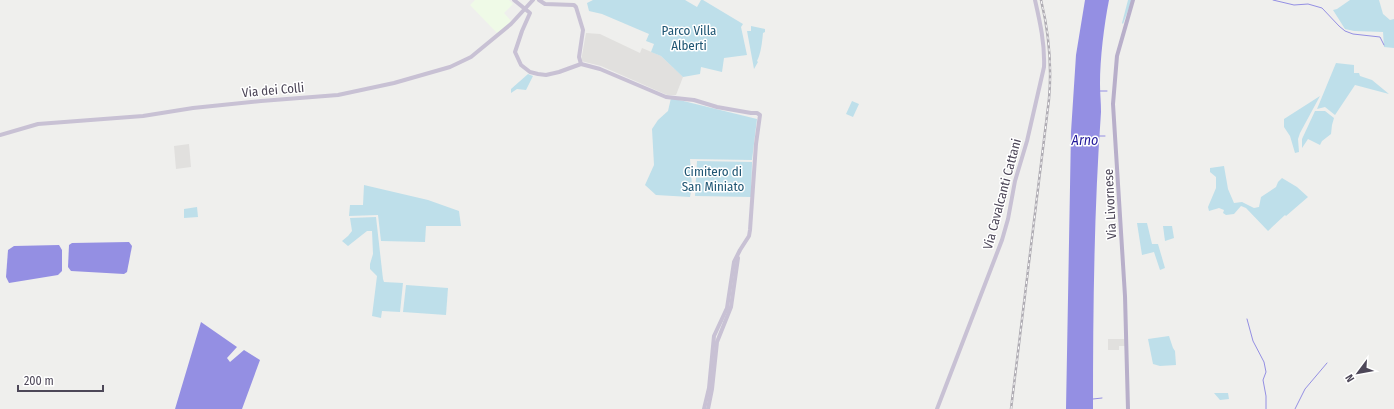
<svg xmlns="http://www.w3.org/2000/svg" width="1394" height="409" font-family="'Fira Sans Condensed',sans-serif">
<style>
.commercial{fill:#effae7}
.education{fill:#e1e0de}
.green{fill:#bedfea}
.water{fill:#948fe3}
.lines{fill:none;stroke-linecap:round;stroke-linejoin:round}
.stream{stroke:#948fe3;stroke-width:1}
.secondary{stroke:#c8c1d4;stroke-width:4}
.primary{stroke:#b8afca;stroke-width:4}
.rail-casing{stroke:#afacb3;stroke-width:2.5}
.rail{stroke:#fff;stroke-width:1;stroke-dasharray:3;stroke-linecap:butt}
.labels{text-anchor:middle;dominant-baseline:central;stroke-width:3;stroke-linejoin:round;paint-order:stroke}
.park-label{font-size:13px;fill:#1e5573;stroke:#fff}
.street-label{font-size:13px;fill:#4d4758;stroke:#fff}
.water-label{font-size:14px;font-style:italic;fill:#21189a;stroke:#fff}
</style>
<rect width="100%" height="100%" fill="#efefed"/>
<!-- commercial -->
<polygon class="commercial" points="475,0 509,0 513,4 504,13 511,21 498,34 470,5"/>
<!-- education -->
<g class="education">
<polygon points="586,33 600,34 640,53 642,48 661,56 683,77 676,95 667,95 601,66 581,61"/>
<polygon points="189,144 191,167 176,169 174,146"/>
<polygon points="1108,339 1125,339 1125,346 1119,346 1119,350 1108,350"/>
</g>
<!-- green -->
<g class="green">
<polygon points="593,0 685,0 697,7 701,0 703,0 743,24 741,27 747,55 724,58 722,72 701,67 700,74 683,77 661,56 651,52 654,44 646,41 649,34 602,14 589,11 587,3"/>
<polygon points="1128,0 1132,0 1123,24 1122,23"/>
<polygon points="1350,0 1379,0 1383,14 1390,20 1394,19 1394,48 1384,47 1383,32 1354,31 1345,29 1333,10 1337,9"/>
<path d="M751,26L765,29V32L763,33C762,43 761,53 757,61L758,62L754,69L747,31H751Z"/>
<polygon points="1336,63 1354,65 1354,73 1359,73 1360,76 1372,80 1389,94 1355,85 1335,115 1325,107 1317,109"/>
<polygon points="528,74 533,76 526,90 517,89 511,93 511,89"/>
<polygon points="1320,96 1300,133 1298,139 1299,152 1295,153 1290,136 1284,127 1284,119"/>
<polygon points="671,98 757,119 752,160 690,159 692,186 690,197 656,195 645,185 654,165 652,129 658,120 668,111"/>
<polygon points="852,101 859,104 853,117 846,114"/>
<polygon points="1315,111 1325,111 1334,118 1332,125 1331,134 1322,141 1320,145 1308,139 1302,148 1302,139"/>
<polygon points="697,161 752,162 751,197 695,196"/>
<polygon points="1224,166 1228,189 1234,203 1242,202 1254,208 1259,207 1261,197 1276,187 1278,182 1282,178 1297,187 1308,197 1286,216 1285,215 1268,231 1246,208 1241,206 1234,214 1226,215 1223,213 1224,210 1219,208 1209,211 1208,207 1216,188 1216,177 1210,172 1210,168"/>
<polygon points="364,185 428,200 459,211 461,226 426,226 425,242 381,241 378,215 349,216 350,205 363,205"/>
<polygon points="197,207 198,217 184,218 184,209"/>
<polygon points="376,217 383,279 384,282 403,283 400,312 382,311 381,318 372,316 377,276 370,269 370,264 373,254 372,231 367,231 348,246 342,241 348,236 352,231 350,218"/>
<polygon points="1137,223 1147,223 1152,244 1158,244 1165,268 1160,270 1154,252 1142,255"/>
<polygon points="1163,226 1172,226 1174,238 1165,241"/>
<polygon points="406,285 448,288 446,315 403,312"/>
<polygon points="1169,336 1173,348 1175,351 1176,365 1160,366 1153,364 1148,339"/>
<polygon points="1214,393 1228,393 1229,399 1220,400"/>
</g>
<!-- water -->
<g class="water">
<path d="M1085,0H1109C1104,25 1100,59 1100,84C1100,93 1101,103 1101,112C1094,211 1093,310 1093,409H1066L1071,132L1076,55Z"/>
<polygon points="129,242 132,246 127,272 124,274 71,271 68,267 69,245 72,243"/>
<polygon points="59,245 62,250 62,271 58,275 9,283 6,277 8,250 14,246"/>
<polygon points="201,322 237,347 227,358 230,362 244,350 260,360 242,409 175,409"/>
</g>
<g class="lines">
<!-- stream -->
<g class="stream">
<polyline points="1273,0 1294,5 1308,4 1322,8 1339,26 1345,31 1353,34 1380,37 1384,45"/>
<polyline points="1100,91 1107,91"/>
<polyline points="1099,136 1105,136"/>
<polyline points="1247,319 1253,341 1264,362 1266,372 1263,380 1266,396 1266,409"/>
<polyline points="1093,399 1102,398"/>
<polyline points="1295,409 1305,389 1327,363"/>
</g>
<!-- secondary -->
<g class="secondary">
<polyline points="514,0 530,13 522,31 515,52 521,65 530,72 538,74 546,75 559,72 581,64 600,69 666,97 694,100 717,107 751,113 757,113 760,115 756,144 750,230 749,236 740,250 734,262 727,308 714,336 709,388 704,409"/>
<polyline points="539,0 545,4 574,5 576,7 583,30 579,57 581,64"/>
<polyline points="0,135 38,124 143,116 193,108 261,101 338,95 394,83 450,67 471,57 511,24 533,0"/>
<polyline points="708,409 712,389 717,342 731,307 738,258"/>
<path d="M937,409L1002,240L1008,219L1015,181L1027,141L1044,67C1045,44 1040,22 1035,0"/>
</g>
<!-- primary -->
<polyline class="primary" points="1128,409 1125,296 1113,104 1117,56 1133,0"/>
<defs>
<path id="rail" d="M1011,409L1049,99C1052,65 1049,33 1041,0"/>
</defs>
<!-- rail casing -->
<use href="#rail" class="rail-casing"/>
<!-- rail -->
<use href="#rail" class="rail"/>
</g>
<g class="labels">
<!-- park labels -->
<g class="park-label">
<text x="689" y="30">Parco Villa<tspan x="689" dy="15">Alberti</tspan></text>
<text x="713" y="171">Cimitero di<tspan x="713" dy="15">San Miniato</tspan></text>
</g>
<!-- street labels -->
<g class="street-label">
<text transform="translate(273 90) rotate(-5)">Via dei Colli</text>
<text transform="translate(1002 194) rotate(-75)">Via Cavalcanti Cattani</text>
<text transform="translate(1110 204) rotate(-93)">Via Livornese</text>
</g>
<!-- water labels -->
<g class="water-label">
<text x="1085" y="140">Arno</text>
</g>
</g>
<!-- north arrow -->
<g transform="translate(1358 373) rotate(238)" stroke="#ffffff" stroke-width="3" paint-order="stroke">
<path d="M0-3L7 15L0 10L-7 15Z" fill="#4d4758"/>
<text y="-6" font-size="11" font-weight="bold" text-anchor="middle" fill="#4d4758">N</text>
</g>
<!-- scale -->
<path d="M18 385v6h85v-6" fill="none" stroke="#4d4758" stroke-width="2"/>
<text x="24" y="385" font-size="12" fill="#4d4758" stroke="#ffffff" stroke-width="3" paint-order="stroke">200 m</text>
</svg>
